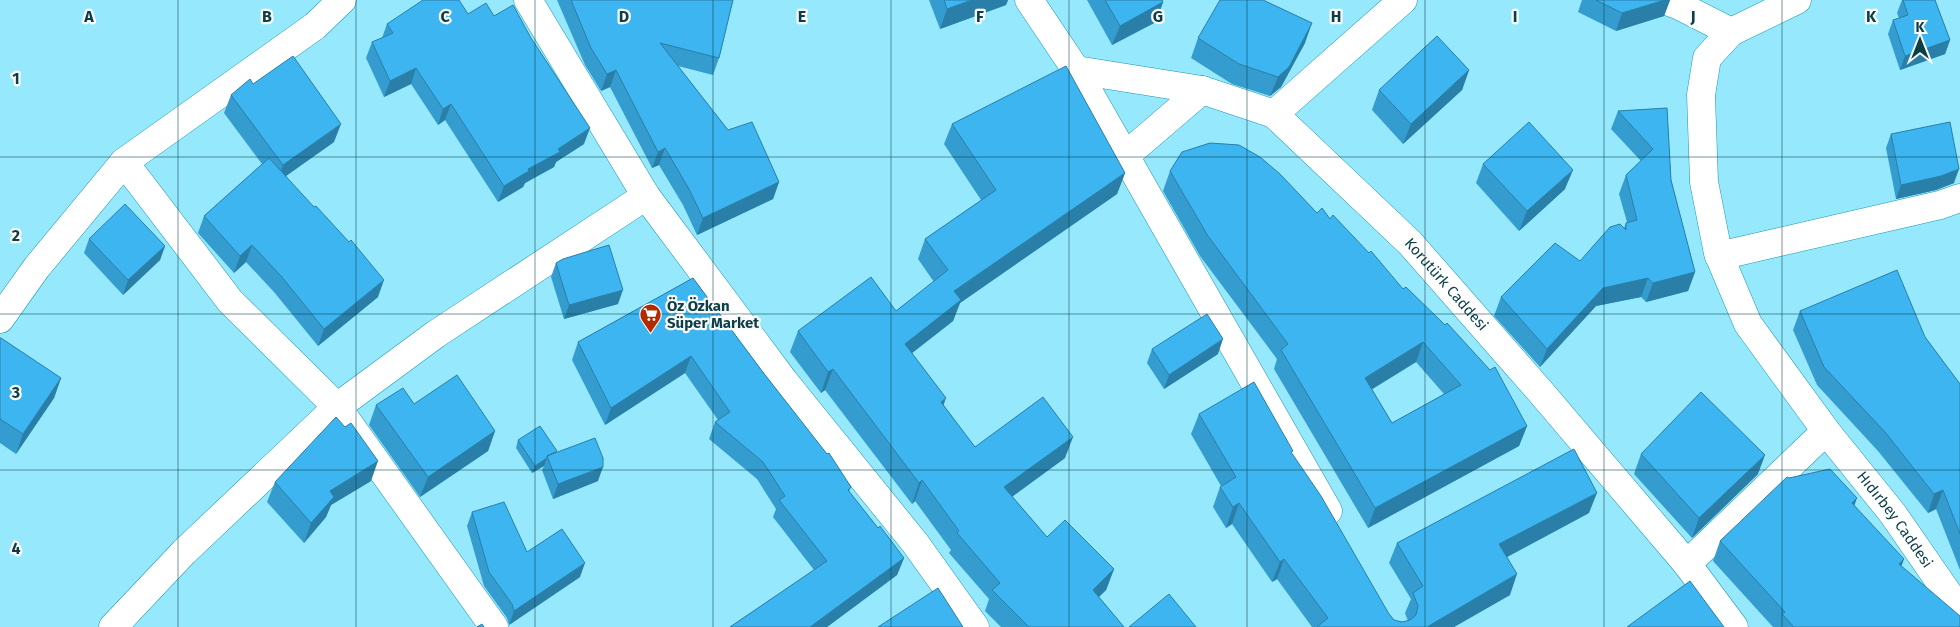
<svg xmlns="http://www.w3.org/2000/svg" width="1960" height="627" font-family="'Fira Sans',sans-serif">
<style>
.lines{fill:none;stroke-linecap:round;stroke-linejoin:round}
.minor-casing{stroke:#1898b0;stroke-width:29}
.tertiary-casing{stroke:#1898b0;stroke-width:29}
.minor{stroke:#fff;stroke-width:28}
.tertiary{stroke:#fff;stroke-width:28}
.wall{fill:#349cce;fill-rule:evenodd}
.shaded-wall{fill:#2a7fa8}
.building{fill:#3cb5f0;stroke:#2a7fa8;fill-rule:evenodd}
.grid{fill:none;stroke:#0c3e48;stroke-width:1;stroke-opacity:0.55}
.labels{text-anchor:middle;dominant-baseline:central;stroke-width:4.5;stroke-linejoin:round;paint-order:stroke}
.street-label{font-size:15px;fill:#0c3e48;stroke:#fbfbfb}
.poi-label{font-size:15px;font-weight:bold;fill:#0c3e48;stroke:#fbfbfb;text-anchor:start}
.grid-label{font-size:16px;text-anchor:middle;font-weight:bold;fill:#0c3e48;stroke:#fbfbfb;stroke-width:4.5;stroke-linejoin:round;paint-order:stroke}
</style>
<rect width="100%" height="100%" fill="#96e9fd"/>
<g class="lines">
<defs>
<g id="minor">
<polyline points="1029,0 1076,70 1328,511"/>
<path id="s1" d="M1731,32L1707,58L1701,95L1704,182L1718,253L1748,324L1826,431L1893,514L1960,611"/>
<path id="s2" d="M1076,70L1202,90L1274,114L1410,243L1539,390L1687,564L1734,627"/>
<polyline points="1274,114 1403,0"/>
<polyline points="1125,156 1202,90"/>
<polyline points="124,162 230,301 337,407 494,627"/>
<polyline points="1719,256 1940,205 1960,198"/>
<polyline points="0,319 37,267 124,162 315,26 342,0"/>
<polyline points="1687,564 1826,431"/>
<polyline points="113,627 184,552 337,407 436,334 646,196"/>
</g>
<g id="tertiary">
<polyline points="528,0 646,196 784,381 915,543 975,627"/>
<polyline points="1664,0 1678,5 1731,32 1797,0"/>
</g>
</defs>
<!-- minor casing -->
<use href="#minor" class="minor-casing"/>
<!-- tertiary casing -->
<use href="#tertiary" class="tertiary-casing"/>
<!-- minor -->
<use href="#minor" class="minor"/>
<!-- tertiary -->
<use href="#tertiary" class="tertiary"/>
</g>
<!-- wall -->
<g class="wall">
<polygon points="557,0 733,0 719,58 713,75 678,66 728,130 779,182 773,199 697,235 683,205 659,165 652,168 610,87 601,91 585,65"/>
<polygon points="929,0 1008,0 1006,5 940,29"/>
<polygon points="1087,0 1162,0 1163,2 1156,22 1112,45"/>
<polygon points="1582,0 1670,0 1664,16 1616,31 1578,12"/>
<polygon points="1902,0 1935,0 1950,40 1945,54 1900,70 1888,34 1893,20 1899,18 1897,13"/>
<polygon points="468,14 494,16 584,144 556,162 554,167 525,183 523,187 498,202 445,120 438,125 411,84 384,97 366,58 372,42 382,38 387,24"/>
<polygon points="1198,38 1305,43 1281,87 1270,96 1232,84 1191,58"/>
<polygon points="1469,70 1462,90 1403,144 1372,110 1379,90"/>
<polygon points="231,95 334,142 286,176 378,297 318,346 274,292 246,262 234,273 198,233 204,216 262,164 224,113"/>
<polygon points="1667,108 1671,180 1695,272 1688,291 1646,302 1641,297 1596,306 1540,367 1494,316 1501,297 1580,261 1624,228 1626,223 1627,222 1619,194 1626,175 1641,161 1611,129 1618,111"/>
<polygon points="952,124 1125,173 1117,194 960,303 953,321 912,353 944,406 975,447 1065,458 1012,496 1047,537 1114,569 1106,590 1099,597 1124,627 1001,627 985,611 989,599 949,553 951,550 915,501 912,504 825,390 821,393 790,352 798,331 896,311 934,282 918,259 925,239 981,200 944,144"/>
<polygon points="1891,134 1954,183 1936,190 1896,199 1886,148"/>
<polygon points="1483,164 1565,189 1519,231 1476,183"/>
<path d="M1170,171L1317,213L1330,219L1403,289L1527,426L1519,446L1368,528L1274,369L1277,359L1200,256L1163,191ZM1416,362L1444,394L1392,423L1372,389Z"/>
<polygon points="89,239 165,246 160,260 123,295 84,253"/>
<polygon points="556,263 618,304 564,319 551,277"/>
<polygon points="693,278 762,371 851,487 849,492 878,528 904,558 897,575 827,627 730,627 814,570 773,517 776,509 757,479 709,439 715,422 718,420 685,373 605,425 572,360 578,342"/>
<polygon points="1800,311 1925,337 1960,384 1960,570 1936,509 1928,513 1878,451 1817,385 1793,330"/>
<polygon points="0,338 61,378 54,398 16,454 0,443"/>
<polygon points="1152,349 1218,354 1164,389 1147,363"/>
<polygon points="376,405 495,431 488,451 420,497 369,425"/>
<polygon points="1199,414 1292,454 1389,614 1394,620 1402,622 1408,621 1405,613 1411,599 1389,563 1397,543 1589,513 1507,557 1510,595 1454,627 1312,627 1277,579 1272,582 1232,524 1226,528 1213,507 1220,487 1221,486 1191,434"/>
<polygon points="518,440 557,453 598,481 553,499 542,470 544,466 532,473 516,448"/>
<polygon points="1641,454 1758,474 1692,538 1634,474"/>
<polygon points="1789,478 1855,506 1901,566 1960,627 1773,627 1713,561 1720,541"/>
<polygon points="371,481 331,505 326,517 304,543 267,502 275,482"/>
<polygon points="472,512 527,552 580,577 509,625 507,618 484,586 467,526"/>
</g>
<!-- shaded-wall -->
<g class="shaded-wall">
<polygon points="972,0 1008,0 1006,5 940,29 947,9"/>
<polygon points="1665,0 1670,0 1664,16 1616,31 1622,13"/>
<polygon points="1163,2 1156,22 1112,45 1120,26"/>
<polygon points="1312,23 1305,43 1281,87 1270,96 1278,77"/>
<polygon points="1950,40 1945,54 1900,70 1905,56"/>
<polygon points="416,68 411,84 384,97 390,81"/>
<polygon points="616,70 610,87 601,91 607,74"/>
<polygon points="1469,70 1462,90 1403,144 1411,124"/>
<polygon points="451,104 445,120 438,125 443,109"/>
<polygon points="341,124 334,142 276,183 283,165"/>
<polygon points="590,128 584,144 556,162 554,167 525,183 523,187 498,202 504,186 528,169"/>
<polygon points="665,148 659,165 652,168 658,152"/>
<polygon points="1959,169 1954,183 1936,190 1896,199 1901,185"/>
<polygon points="1573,170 1565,189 1519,231 1527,211"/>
<polygon points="1125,173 1117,194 960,303 953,321 898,364 905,344 954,291"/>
<polygon points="779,182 773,199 697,235 703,218"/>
<polygon points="252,245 246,262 234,273 240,256"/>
<polygon points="165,246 160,260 123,295 128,280"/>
<polygon points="1695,272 1688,291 1646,302 1653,283"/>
<polygon points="1648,278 1641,297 1596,306 1540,367 1547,349 1603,288"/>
<polygon points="384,280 378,297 318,346 324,329"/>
<polygon points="623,290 618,304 564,319 569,305"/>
<polygon points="1223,339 1218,354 1164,389 1169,375"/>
<polygon points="1423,342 1416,362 1358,398 1365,378"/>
<polygon points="691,356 685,373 605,425 611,408"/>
<polygon points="833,369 825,390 821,393 828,372"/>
<polygon points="61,378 54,398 16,454 23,434"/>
<polygon points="946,398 939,418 941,402"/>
<polygon points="1527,426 1519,446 1368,528 1375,508"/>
<polygon points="495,431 488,451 420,497 428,477"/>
<polygon points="1073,437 1065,458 997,508 1004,487"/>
<polygon points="1765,455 1758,474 1692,538 1699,518"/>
<polygon points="547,458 544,466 532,473 535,466"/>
<polygon points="378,461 371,481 331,505 326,517 304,543 311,523 330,491"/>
<polygon points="603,467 598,481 553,499 558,484"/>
<polygon points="922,480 915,501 912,504 919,483"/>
<polygon points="1943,490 1936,509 1928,513 1934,494"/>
<polygon points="1597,493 1589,513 1492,565 1499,544"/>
<polygon points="1857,498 1850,518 1852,503"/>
<polygon points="1239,503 1232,524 1226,528 1233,507"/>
<polygon points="904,558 897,575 827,627 810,627"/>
<polygon points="1284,559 1277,579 1272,582 1280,562"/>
<polygon points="1904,559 1897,579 1899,564"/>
<polygon points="585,563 580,577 509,625 514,611"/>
<polygon points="1114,569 1106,590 1085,610 1093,590"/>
<polygon points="1517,574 1510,595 1454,627 1427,627"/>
</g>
<!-- building -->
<g class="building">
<polygon points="423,0 459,0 468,14 486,3 494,16 513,5 531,38 590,128 558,149 560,152 528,169 529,171 504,186 451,104 443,109 416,68 390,81 372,42 393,33 387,24"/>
<polygon points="571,0 733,0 719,58 660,43 728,130 752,122 779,182 703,218 689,189 665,148 658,152 616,70 607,74 591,48"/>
<polygon points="944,0 972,0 947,9"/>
<polygon points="1105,0 1162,0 1163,2 1120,26"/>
<polygon points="1220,0 1263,0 1312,23 1289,67 1278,77 1239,64 1198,38"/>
<polygon points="1596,0 1665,0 1622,13"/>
<polygon points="1903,0 1935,0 1950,40 1905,56 1893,20 1908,15"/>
<polygon points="1437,36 1469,70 1411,124 1379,90"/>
<polygon points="293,56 341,124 283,165 231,95 250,79 253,84"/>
<polygon points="1066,66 1125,173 954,291 961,300 905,344 946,398 941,402 975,447 1043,397 1073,437 1004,487 1047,537 1065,520 1114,569 1093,590 1124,627 1029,627 992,590 1000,583 957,533 959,531 922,480 919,483 833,369 828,372 798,331 871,277 896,311 948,270 925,239 996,190 952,124"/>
<polygon points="1667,108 1671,180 1695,272 1653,283 1648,278 1603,288 1547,349 1501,297 1555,243 1580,261 1610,227 1620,224 1626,230 1626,223 1637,220 1626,175 1653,149 1618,111"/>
<polygon points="1529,122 1573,170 1527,211 1483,164"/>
<polygon points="1950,122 1959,169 1941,176 1901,185 1891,134"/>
<path d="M1210,143L1239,145L1260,157L1280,174L1317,213L1322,208L1330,219L1333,215L1369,253L1371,251L1403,289L1406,287L1445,325L1447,323L1490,370L1495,367L1527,426L1375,508L1281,350L1288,344L1208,236L1170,171L1182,152ZM1423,342L1461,385L1392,423L1365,378Z"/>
<polygon points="269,158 314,207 316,206 349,242 351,240 384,280 324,329 281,276 252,245 240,256 204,216"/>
<polygon points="125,204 165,246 128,280 89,239"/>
<polygon points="609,245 623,290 569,305 556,263 563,259"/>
<polygon points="1897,270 1925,337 1960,384 1960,534 1943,490 1934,494 1885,432 1824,367 1800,311"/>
<polygon points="693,278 762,371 827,454 829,453 851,487 848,490 878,528 880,526 904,558 810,627 730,627 827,561 779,500 785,496 763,462 715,422 730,412 691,356 611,408 578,342"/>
<polygon points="1207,314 1223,339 1169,375 1152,349"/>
<polygon points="0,338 1,338 61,378 23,434 0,419"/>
<polygon points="457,375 495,431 428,477 376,405 403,388 414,404"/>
<polygon points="1254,382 1293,451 1291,452 1321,496 1389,614 1394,620 1402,622 1410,620 1416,615 1418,606 1413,593 1423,586 1397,543 1574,449 1597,493 1499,544 1517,574 1427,627 1317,627 1328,618 1284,559 1280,562 1239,503 1233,507 1220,487 1236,477 1199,414"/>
<polygon points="1701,392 1765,455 1699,518 1641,454"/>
<polygon points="336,417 345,427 351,423 378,461 330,491 334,497 311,523 275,482"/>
<polygon points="540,426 557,451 547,456 547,458 535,466 518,440"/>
<polygon points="595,438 603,458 603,467 558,484 547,456"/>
<polygon points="1830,469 1857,498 1852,503 1904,559 1899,564 1960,616 1960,627 1794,627 1782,614 1785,612 1720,541 1787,477 1789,478"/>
<polygon points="504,502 527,552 562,529 585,563 514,611 512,604 489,572 472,512"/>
<polygon points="1690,581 1724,627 1627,627"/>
<polygon points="938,588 963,627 878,627"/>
<polygon points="1169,594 1196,627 1129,627"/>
<polygon points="482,624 484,627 477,627"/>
</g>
<!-- grid -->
<path class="grid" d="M178,0V627M356,0V627M535,0V627M713,0V627M891,0V627M1069,0V627M1247,0V627M1425,0V627M1604,0V627M1782,0V627M0,157H1960M0,314H1960M0,470H1960"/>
<!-- icons -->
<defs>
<symbol id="supermarket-pin" viewBox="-11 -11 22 30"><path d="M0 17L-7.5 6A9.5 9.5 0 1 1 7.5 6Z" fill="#b32900" stroke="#fbfbfb"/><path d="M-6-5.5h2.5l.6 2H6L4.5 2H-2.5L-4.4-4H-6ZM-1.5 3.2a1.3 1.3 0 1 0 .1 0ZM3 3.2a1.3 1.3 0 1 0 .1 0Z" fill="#fff"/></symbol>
</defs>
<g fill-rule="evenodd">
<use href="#supermarket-pin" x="638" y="302" width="25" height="34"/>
</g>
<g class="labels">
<!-- street labels -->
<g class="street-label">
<text stroke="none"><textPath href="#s2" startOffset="446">Korutürk Caddesi</textPath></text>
<text stroke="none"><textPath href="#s1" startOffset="554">Hıdırbey Caddesi</textPath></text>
</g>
<!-- poi labels -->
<g class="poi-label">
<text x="667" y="306">Öz Özkan<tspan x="667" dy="17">Süper Market</tspan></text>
</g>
</g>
<g class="grid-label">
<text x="89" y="22">A</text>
<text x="267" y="22">B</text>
<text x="445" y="22">C</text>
<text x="624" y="22">D</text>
<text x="802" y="22">E</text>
<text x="980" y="22">F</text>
<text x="1158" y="22">G</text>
<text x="1336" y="22">H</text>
<text x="1515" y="22">I</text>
<text x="1693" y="22">J</text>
<text x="1871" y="22">K</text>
<text x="16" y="84">1</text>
<text x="16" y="241">2</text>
<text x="16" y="398">3</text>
<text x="16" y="554">4</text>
</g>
<!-- north arrow -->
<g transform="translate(1920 40)" stroke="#fbfbfb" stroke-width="4" paint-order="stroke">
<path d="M0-4L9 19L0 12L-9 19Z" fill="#0c3e48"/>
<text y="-8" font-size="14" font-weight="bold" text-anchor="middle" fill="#0c3e48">K</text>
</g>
</svg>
